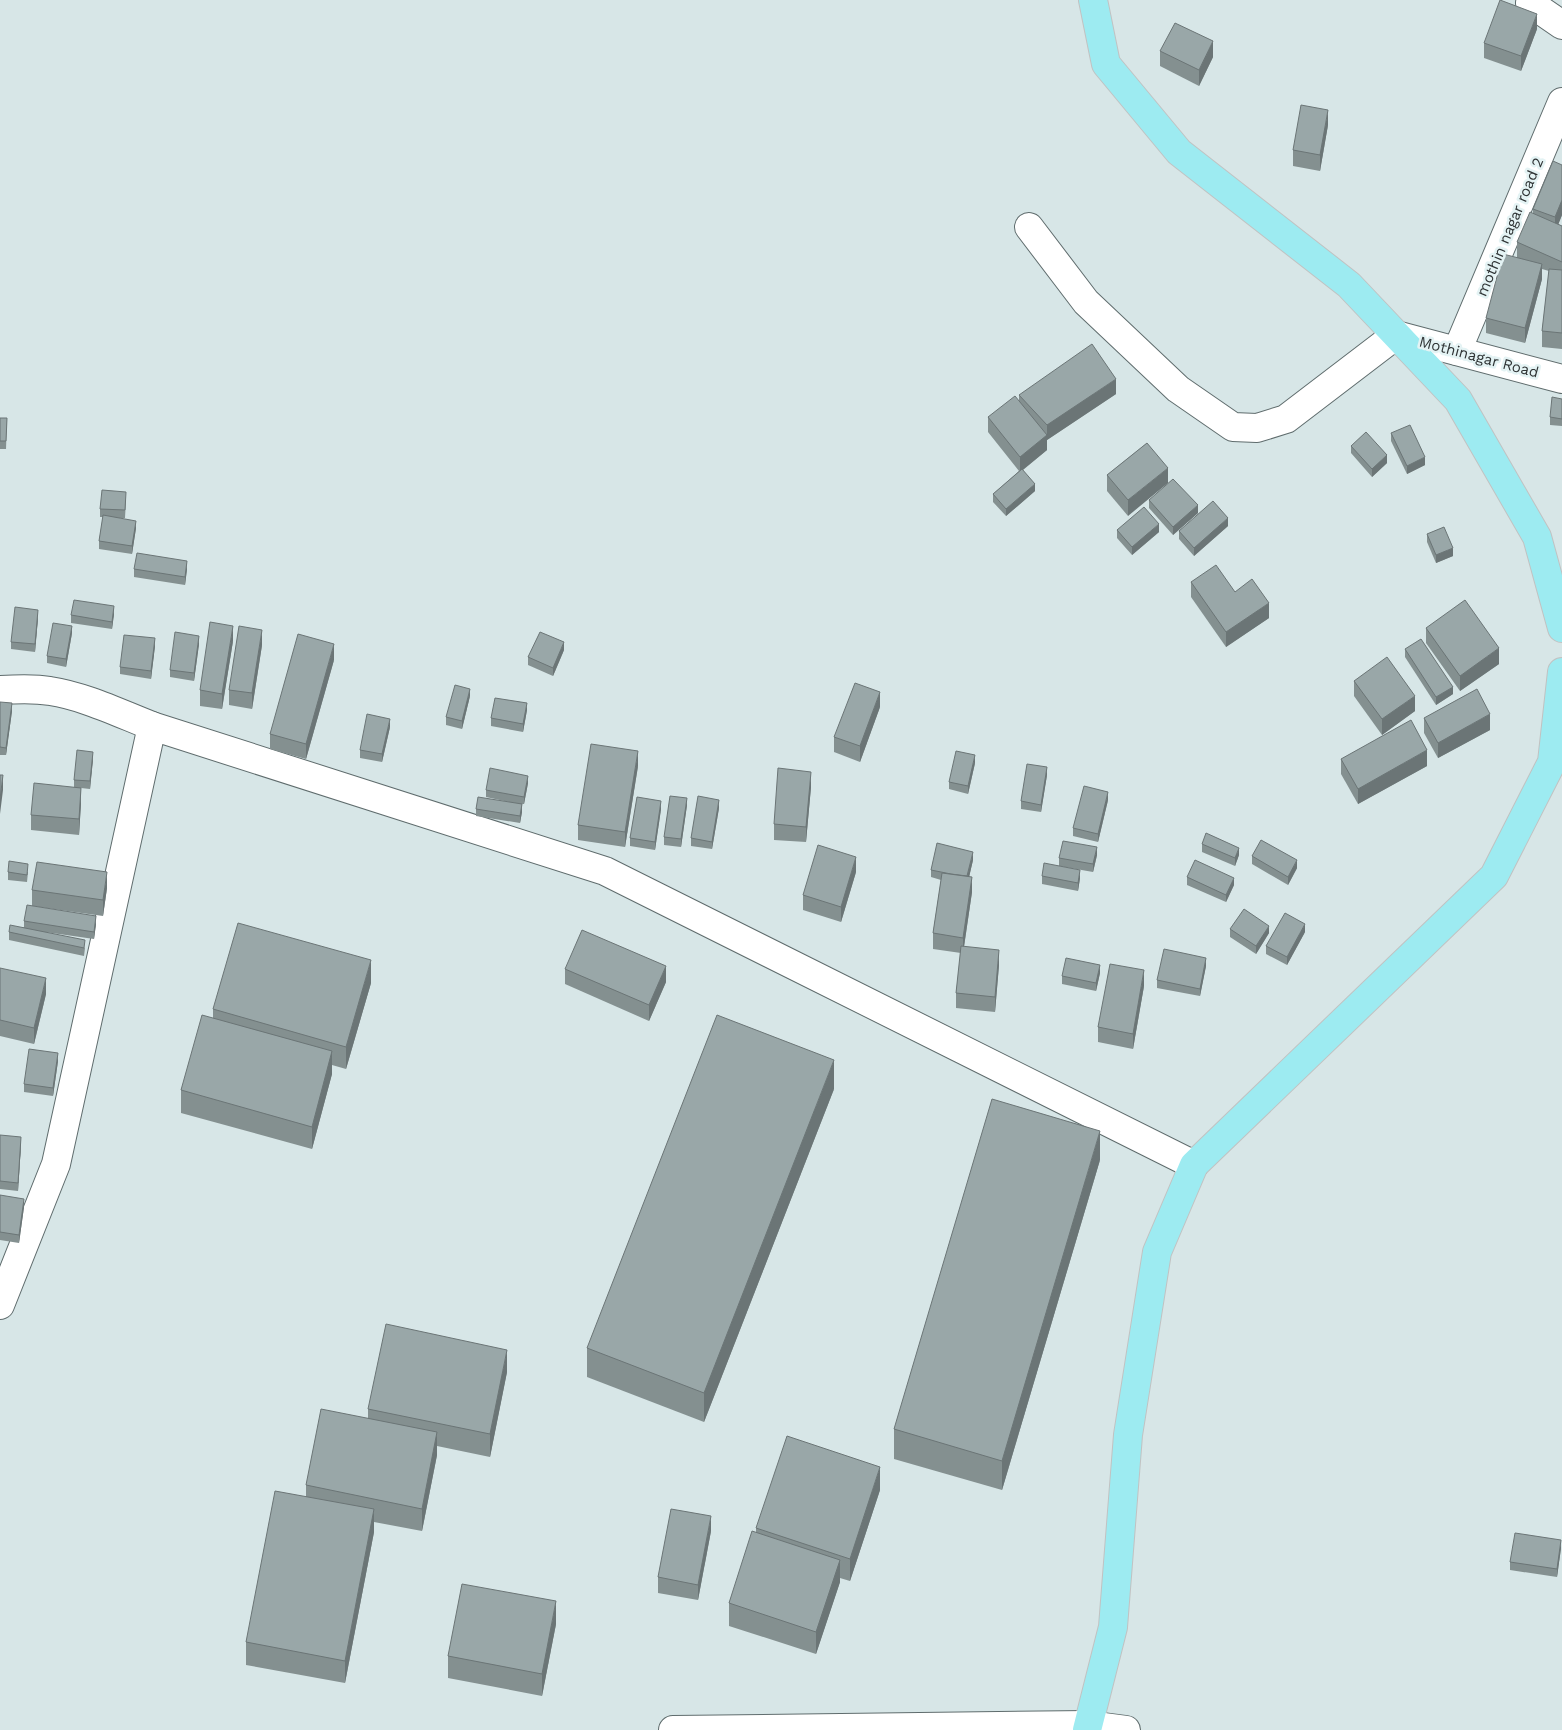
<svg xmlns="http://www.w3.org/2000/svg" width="1562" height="1730" font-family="'Work Sans',sans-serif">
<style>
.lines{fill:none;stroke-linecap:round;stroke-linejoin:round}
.minor-casing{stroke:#5f6c6d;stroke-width:30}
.major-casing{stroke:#c1c2c2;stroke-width:30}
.minor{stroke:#fff;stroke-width:28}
.major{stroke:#9debf1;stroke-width:28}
.wall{fill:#849090}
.shaded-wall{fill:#6b7576}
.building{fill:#99a7a8;stroke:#6b7576}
.labels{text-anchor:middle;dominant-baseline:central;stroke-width:5;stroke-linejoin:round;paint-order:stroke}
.street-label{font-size:15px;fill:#2f3435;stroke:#e4f3f4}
</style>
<rect width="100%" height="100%" fill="#d7e6e7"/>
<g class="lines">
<defs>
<g id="minor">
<polyline points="1531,0 1530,3 1562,25"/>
<polyline points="1029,227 1086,302 1178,389 1233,427 1257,428 1286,419 1396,335 1562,379"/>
<polyline points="1457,351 1562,102"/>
<path d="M0,690C16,689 34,688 50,691C84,696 121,714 152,726"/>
<polyline points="0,1305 56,1164 152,726 605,871 1194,1165"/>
<polyline points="673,1730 1088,1725 1126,1730"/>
</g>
<g id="major">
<polyline points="1093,0 1106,64 1179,152 1349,285 1458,400 1537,537 1562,628"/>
<polyline points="1087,1730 1113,1627 1128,1435 1157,1252 1194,1165 1494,876 1552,762 1562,672"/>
</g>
</defs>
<!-- minor casing -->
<use href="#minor" class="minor-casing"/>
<!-- major casing -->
<use href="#major" class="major-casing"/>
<!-- minor -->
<use href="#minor" class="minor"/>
<!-- major -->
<use href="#major" class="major"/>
</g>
<!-- wall -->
<g class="wall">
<polygon points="1537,29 1521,71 1484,58 1484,43"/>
<polygon points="1160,51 1213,57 1199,86 1160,66"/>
<polygon points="1328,125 1320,171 1293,166 1293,150"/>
<polygon points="1562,165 1562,215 1558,224 1562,226 1562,349 1542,347 1542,331 1549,271 1542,269 1542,279 1525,343 1486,333 1486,318 1517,257 1517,242 1533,214 1533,209"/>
<polygon points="1116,394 1047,440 1047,450 1023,470 1035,491 1006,516 993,502 993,494 1019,471 988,432 988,417 1019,400 1019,395"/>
<polygon points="1562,399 1562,426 1550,425 1550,417"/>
<polygon points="0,418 7,418 6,449 0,449"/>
<polygon points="1391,433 1425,465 1407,474 1391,441"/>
<polygon points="1147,443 1128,516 1107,491 1107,475"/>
<polygon points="1351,446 1387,463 1372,477 1351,453"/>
<polygon points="126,500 125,518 118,518 136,528 132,554 99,549 99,541 103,517 100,517 100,509"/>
<polygon points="1149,500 1198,513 1173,535 1149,508"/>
<polygon points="1228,526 1194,556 1179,539 1179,531"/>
<polygon points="1117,530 1159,532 1132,555 1117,538"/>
<polygon points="1427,534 1453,556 1436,563 1427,542"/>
<polygon points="134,569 187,569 185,585 134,577"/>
<polygon points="1191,582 1235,592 1269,618 1226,647 1191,597"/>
<polygon points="114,614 112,629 71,623 71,615"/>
<polygon points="38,618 35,652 11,649 11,642"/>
<polygon points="1426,628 1499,664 1460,691 1426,643"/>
<polygon points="72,633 66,667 47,663 47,656"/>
<polygon points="233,641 222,709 200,706 200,690"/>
<polygon points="199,644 194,681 170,677 170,670"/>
<polygon points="262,645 252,709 229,705 229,690"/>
<polygon points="155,646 151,679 120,674 120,667"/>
<polygon points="1405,649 1453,694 1436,705 1405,657"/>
<polygon points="564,650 553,676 528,665 528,657"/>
<polygon points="334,660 306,759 270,749 270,734"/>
<polygon points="1354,681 1415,711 1382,735 1354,696"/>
<polygon points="470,696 462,729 446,725 446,717"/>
<polygon points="0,702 12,711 6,755 0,755"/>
<polygon points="880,707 860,762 834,752 834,737"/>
<polygon points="527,710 523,732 491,726 491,718"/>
<polygon points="1424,718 1490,730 1438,758 1424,733"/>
<polygon points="390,727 382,762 360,758 360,750"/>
<polygon points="93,759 90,789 81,788 81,803 79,835 31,830 31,815 74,787 74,780"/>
<polygon points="1341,759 1427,766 1358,804 1341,774"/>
<polygon points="975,763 968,794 949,789 949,782"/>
<polygon points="638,766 625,847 578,840 578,825"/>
<polygon points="1047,775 1041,812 1021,809 1021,801"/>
<polygon points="528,783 524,804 522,804 522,812 520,823 476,816 476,809 509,802 486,797 486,790"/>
<polygon points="811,787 806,842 774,840 774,824"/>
<polygon points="1108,800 1098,842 1073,836 1073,828"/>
<polygon points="687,805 681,847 664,845 664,837"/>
<polygon points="719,808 712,849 691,846 691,838"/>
<polygon points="661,809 655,850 630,846 630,838"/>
<polygon points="1202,844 1239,855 1235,866 1202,852"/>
<polygon points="1097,855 1093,872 1059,866 1059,858"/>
<polygon points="1252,856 1297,868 1288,885 1252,864"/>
<polygon points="973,860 969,877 972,892 964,947 999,965 995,1012 956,1008 956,993 961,953 933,949 933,933 941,880 931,877 931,870"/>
<polygon points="8,872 28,872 27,882 8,880"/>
<polygon points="856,872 841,922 803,910 803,895"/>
<polygon points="1042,876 1080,878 1078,891 1042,884"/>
<polygon points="1187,877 1234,885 1226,902 1187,885"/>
<polygon points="107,888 103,916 32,906 32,890"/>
<polygon points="24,921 96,924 94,939 45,932 85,948 84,956 9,940 9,932 24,927"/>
<polygon points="1230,929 1269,933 1256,954 1230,937"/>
<polygon points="1305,932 1287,965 1266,954 1266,946"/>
<polygon points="1206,966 1200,996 1157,988 1157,980"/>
<polygon points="0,968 46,994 34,1044 0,1036"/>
<polygon points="565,969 666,982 649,1021 565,984"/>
<polygon points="1100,973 1096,991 1062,984 1062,976"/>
<polygon points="371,983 346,1069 332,1065 332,1074 312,1149 181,1113 181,1090 213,1018 213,1009"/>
<polygon points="1144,986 1133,1049 1098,1042 1098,1027"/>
<polygon points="58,1061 53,1096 24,1092 24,1084"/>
<polygon points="834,1089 704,1422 587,1377 587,1348"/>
<polygon points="0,1135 21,1145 18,1191 0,1189"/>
<polygon points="1100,1160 1002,1490 894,1459 894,1429"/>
<polygon points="0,1195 24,1207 19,1243 0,1240"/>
<polygon points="507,1372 490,1457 437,1446 437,1455 422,1531 374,1522 374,1532 345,1683 246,1665 246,1642 306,1497 306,1485 368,1418 368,1409"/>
<polygon points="880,1490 850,1581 840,1578 840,1582 816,1654 729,1626 729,1603 756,1532 756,1528"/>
<polygon points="711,1531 698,1600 658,1593 658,1577"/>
<polygon points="1561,1548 1557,1577 1510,1570 1510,1562"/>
<polygon points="556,1624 542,1696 448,1678 448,1656"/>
</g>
<!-- shaded-wall -->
<g class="shaded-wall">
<polygon points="1537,14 1537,29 1521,71 1521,56"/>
<polygon points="1213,41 1213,57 1199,86 1199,70"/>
<polygon points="1328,110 1328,125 1320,171 1320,155"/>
<polygon points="1562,200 1562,215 1555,233 1555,217"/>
<polygon points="1542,264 1542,279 1525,343 1525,328"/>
<polygon points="1116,379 1116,394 1047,440 1047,450 1020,472 1020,457 1047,435 1047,425"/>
<polygon points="1387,455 1387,463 1372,477 1372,469"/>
<polygon points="1425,457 1425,465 1407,474 1407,466"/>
<polygon points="1168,468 1168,483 1128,516 1128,500"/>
<polygon points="1035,484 1035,491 1006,516 1006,509"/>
<polygon points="1198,505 1198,513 1173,535 1173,527"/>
<polygon points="1228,518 1228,526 1194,556 1194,548"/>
<polygon points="136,521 136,528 132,554 132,546"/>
<polygon points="1159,524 1159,532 1132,555 1132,547"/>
<polygon points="1453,548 1453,556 1436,563 1436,555"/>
<polygon points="187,561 187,569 185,585 185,577"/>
<polygon points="1269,603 1269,618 1226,647 1226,632"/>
<polygon points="114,606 114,614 112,629 112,622"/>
<polygon points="38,610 38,618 35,652 35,644"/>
<polygon points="72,626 72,633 66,667 66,659"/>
<polygon points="233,626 233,641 222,709 222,694"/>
<polygon points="262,630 262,645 252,709 252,693"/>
<polygon points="199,636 199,644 194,681 194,673"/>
<polygon points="155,638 155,646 151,679 151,671"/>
<polygon points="564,642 564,650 553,676 553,668"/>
<polygon points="334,644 334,660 306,759 306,744"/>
<polygon points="1499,648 1499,664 1460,691 1460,676"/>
<polygon points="1453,687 1453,694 1436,705 1436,697"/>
<polygon points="470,689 470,696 462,729 462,721"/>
<polygon points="880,692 880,707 860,762 860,746"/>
<polygon points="1415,696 1415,711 1382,735 1382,719"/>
<polygon points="12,703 12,711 6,755 6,748"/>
<polygon points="527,703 527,710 523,732 523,724"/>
<polygon points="1490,714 1490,730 1438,758 1438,743"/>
<polygon points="390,719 390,727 382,762 382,754"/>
<polygon points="1427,750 1427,766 1358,804 1358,789"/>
<polygon points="638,751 638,766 625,847 625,832"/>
<polygon points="93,752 93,759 90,789 90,781"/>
<polygon points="975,755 975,763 968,794 968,786"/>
<polygon points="1047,767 1047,775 1041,812 1041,805"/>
<polygon points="811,772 811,787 806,842 806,827"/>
<polygon points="3,775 3,790 0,814 0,799"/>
<polygon points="528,776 528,783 524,804 524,797"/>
<polygon points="81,788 81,803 79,835 79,819"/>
<polygon points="1108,792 1108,800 1098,842 1098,834"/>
<polygon points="687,798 687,805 681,847 681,839"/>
<polygon points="719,800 719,808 712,849 712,842"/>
<polygon points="661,801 661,809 655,850 655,842"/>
<polygon points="522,804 522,812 520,823 520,816"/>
<polygon points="1097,847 1097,855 1093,872 1093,864"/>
<polygon points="1239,848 1239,855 1235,866 1235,858"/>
<polygon points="973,852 973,860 967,886 967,878"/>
<polygon points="856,857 856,872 841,922 841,907"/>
<polygon points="1297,860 1297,868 1288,885 1288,877"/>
<polygon points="1080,870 1080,878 1078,891 1078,883"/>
<polygon points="107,872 107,888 103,916 103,900"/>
<polygon points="972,877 972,892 963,953 963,938"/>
<polygon points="1234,878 1234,885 1226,902 1226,895"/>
<polygon points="96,916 96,924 94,939 94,932"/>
<polygon points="1305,924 1305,932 1287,965 1287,957"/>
<polygon points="1269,926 1269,933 1256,954 1256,946"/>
<polygon points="999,950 999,965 995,1012 995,997"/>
<polygon points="1206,958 1206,966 1200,996 1200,989"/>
<polygon points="371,960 371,983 346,1069 346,1047"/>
<polygon points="1100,965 1100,973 1096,991 1096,983"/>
<polygon points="666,966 666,982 649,1021 649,1005"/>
<polygon points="1144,970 1144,986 1133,1049 1133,1034"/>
<polygon points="46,978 46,994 34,1044 34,1028"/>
<polygon points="332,1051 332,1074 312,1149 312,1127"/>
<polygon points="58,1053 58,1061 53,1096 53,1088"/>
<polygon points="834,1060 834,1089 704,1422 704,1393"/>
<polygon points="1100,1131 1100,1160 1002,1490 1002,1461"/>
<polygon points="21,1137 21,1145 18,1191 18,1183"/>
<polygon points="24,1199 24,1207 19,1243 19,1235"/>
<polygon points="507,1350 507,1372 490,1457 490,1434"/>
<polygon points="437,1432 437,1455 422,1531 422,1509"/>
<polygon points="880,1467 880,1490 850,1581 850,1559"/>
<polygon points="374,1509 374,1532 345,1683 345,1661"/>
<polygon points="711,1516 711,1531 698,1600 698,1585"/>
<polygon points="1561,1540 1561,1548 1557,1577 1557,1569"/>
<polygon points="840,1560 840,1582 816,1654 816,1632"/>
<polygon points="556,1601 556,1624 542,1696 542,1674"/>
</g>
<!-- building -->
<g class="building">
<polygon points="1500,0 1537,14 1521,56 1484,43"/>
<polygon points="1175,23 1213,41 1199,70 1160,51"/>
<polygon points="1301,105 1328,110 1320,155 1293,150"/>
<polygon points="1553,161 1562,165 1562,200 1555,217 1533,209"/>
<polygon points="1530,212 1562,226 1562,262 1517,242"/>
<polygon points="1503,254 1542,264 1525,328 1486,318"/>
<polygon points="1549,269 1562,270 1562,333 1542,331"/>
<polygon points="1092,344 1116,379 1047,425 1019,395"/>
<polygon points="1015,396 1047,435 1020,457 988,417"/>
<polygon points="1552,397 1562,399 1562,419 1550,417"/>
<polygon points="0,418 7,418 6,441 0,441"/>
<polygon points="1410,425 1425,457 1407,466 1391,433"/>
<polygon points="1366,432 1387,455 1372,469 1351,446"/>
<polygon points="1147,443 1168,468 1128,500 1107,475"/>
<polygon points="1022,469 1035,484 1006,509 993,494"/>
<polygon points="1173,479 1198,505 1173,527 1149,500"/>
<polygon points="102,490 126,492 125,510 100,509"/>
<polygon points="1213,501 1228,518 1194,548 1179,531"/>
<polygon points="1144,507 1159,524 1132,547 1117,530"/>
<polygon points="103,515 136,521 132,546 99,541"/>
<polygon points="1444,527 1453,548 1436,555 1427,534"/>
<polygon points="137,553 187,561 185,577 134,569"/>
<polygon points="1216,565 1235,592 1252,579 1269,603 1226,632 1191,582"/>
<polygon points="74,600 114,606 112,622 71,615"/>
<polygon points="1465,600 1499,648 1460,676 1426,628"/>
<polygon points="15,607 38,610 35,644 11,642"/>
<polygon points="210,622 233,626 222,694 200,690"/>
<polygon points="53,623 72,626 66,659 47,656"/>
<polygon points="239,626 262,630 252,693 229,690"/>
<polygon points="175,632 199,636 194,673 170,670"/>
<polygon points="540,632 564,642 553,668 528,657"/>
<polygon points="298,634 334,644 306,744 270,734"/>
<polygon points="124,635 155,638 151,671 120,667"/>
<polygon points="1421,639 1453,687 1436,697 1405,649"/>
<polygon points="1387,657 1415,696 1382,719 1354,681"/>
<polygon points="855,683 880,692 860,746 834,737"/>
<polygon points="455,685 470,689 462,721 446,717"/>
<polygon points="1477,689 1490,714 1438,743 1424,718"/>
<polygon points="495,698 527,703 523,724 491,718"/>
<polygon points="0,702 12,703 6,748 0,747"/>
<polygon points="367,714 390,719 382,754 360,750"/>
<polygon points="1411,720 1427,750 1358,789 1341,759"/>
<polygon points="591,744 638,751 625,832 578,825"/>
<polygon points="77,750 93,752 90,781 74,780"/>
<polygon points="956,751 975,755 968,786 949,782"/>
<polygon points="1027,764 1047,767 1041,805 1021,801"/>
<polygon points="490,768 528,776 524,797 486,790"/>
<polygon points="778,768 811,772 806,827 774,824"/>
<polygon points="0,775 3,775 0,799"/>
<polygon points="34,783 81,788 79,819 31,815"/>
<polygon points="1084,786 1108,792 1098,834 1073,828"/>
<polygon points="670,796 687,798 681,839 664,837"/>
<polygon points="698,796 719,800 712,842 691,838"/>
<polygon points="478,797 522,804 520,816 476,809"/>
<polygon points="637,797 661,801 655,842 630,838"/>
<polygon points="1206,833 1239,848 1235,858 1202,844"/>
<polygon points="1261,840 1297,860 1288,877 1252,856"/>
<polygon points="1063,841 1097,847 1093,864 1059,858"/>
<polygon points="937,843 973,852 967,876 951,874 931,870"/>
<polygon points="818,845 856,857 841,907 803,895"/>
<polygon points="1195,860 1234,878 1226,895 1187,877"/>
<polygon points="9,861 28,864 27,875 8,872"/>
<polygon points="37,862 107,872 103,900 32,890"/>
<polygon points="1044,863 1080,870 1078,883 1042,876"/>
<polygon points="942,873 972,877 963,938 933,933"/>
<polygon points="27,905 96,916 94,932 24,921"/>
<polygon points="1244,909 1269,926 1256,946 1230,929"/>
<polygon points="1285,913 1305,924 1287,957 1266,946"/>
<polygon points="238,923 371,960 346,1047 213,1009"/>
<polygon points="10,925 85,940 84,948 9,932"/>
<polygon points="582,930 666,966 649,1005 565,969"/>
<polygon points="961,946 999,950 995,997 956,993"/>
<polygon points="1164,949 1206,958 1200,989 1157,980"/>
<polygon points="1066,958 1100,965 1096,983 1062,976"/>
<polygon points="1110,964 1144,970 1133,1034 1098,1027"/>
<polygon points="0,968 46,978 34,1028 0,1020"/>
<polygon points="202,1015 332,1051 312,1127 181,1090"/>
<polygon points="717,1015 834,1060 704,1393 587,1348"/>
<polygon points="29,1049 58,1053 53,1088 24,1084"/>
<polygon points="992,1099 1100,1131 1002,1461 894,1429"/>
<polygon points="0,1135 21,1137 18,1183 0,1181"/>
<polygon points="0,1195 24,1199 19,1235 0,1232"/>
<polygon points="386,1324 507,1350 490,1434 368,1409"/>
<polygon points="321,1409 437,1432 422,1509 306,1485"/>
<polygon points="787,1436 880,1467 850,1559 756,1528"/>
<polygon points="275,1491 374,1509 345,1661 246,1642"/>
<polygon points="671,1509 711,1516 698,1585 658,1577"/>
<polygon points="752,1531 840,1560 816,1632 729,1603"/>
<polygon points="1515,1533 1561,1540 1557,1569 1510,1562"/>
<polygon points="462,1584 556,1601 542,1674 448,1656"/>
</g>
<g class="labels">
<!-- street labels -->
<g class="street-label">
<text transform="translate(1510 227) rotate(-67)">mothin nagar road 2</text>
<text transform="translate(1479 357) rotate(15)">Mothinagar Road</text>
</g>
</g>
</svg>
